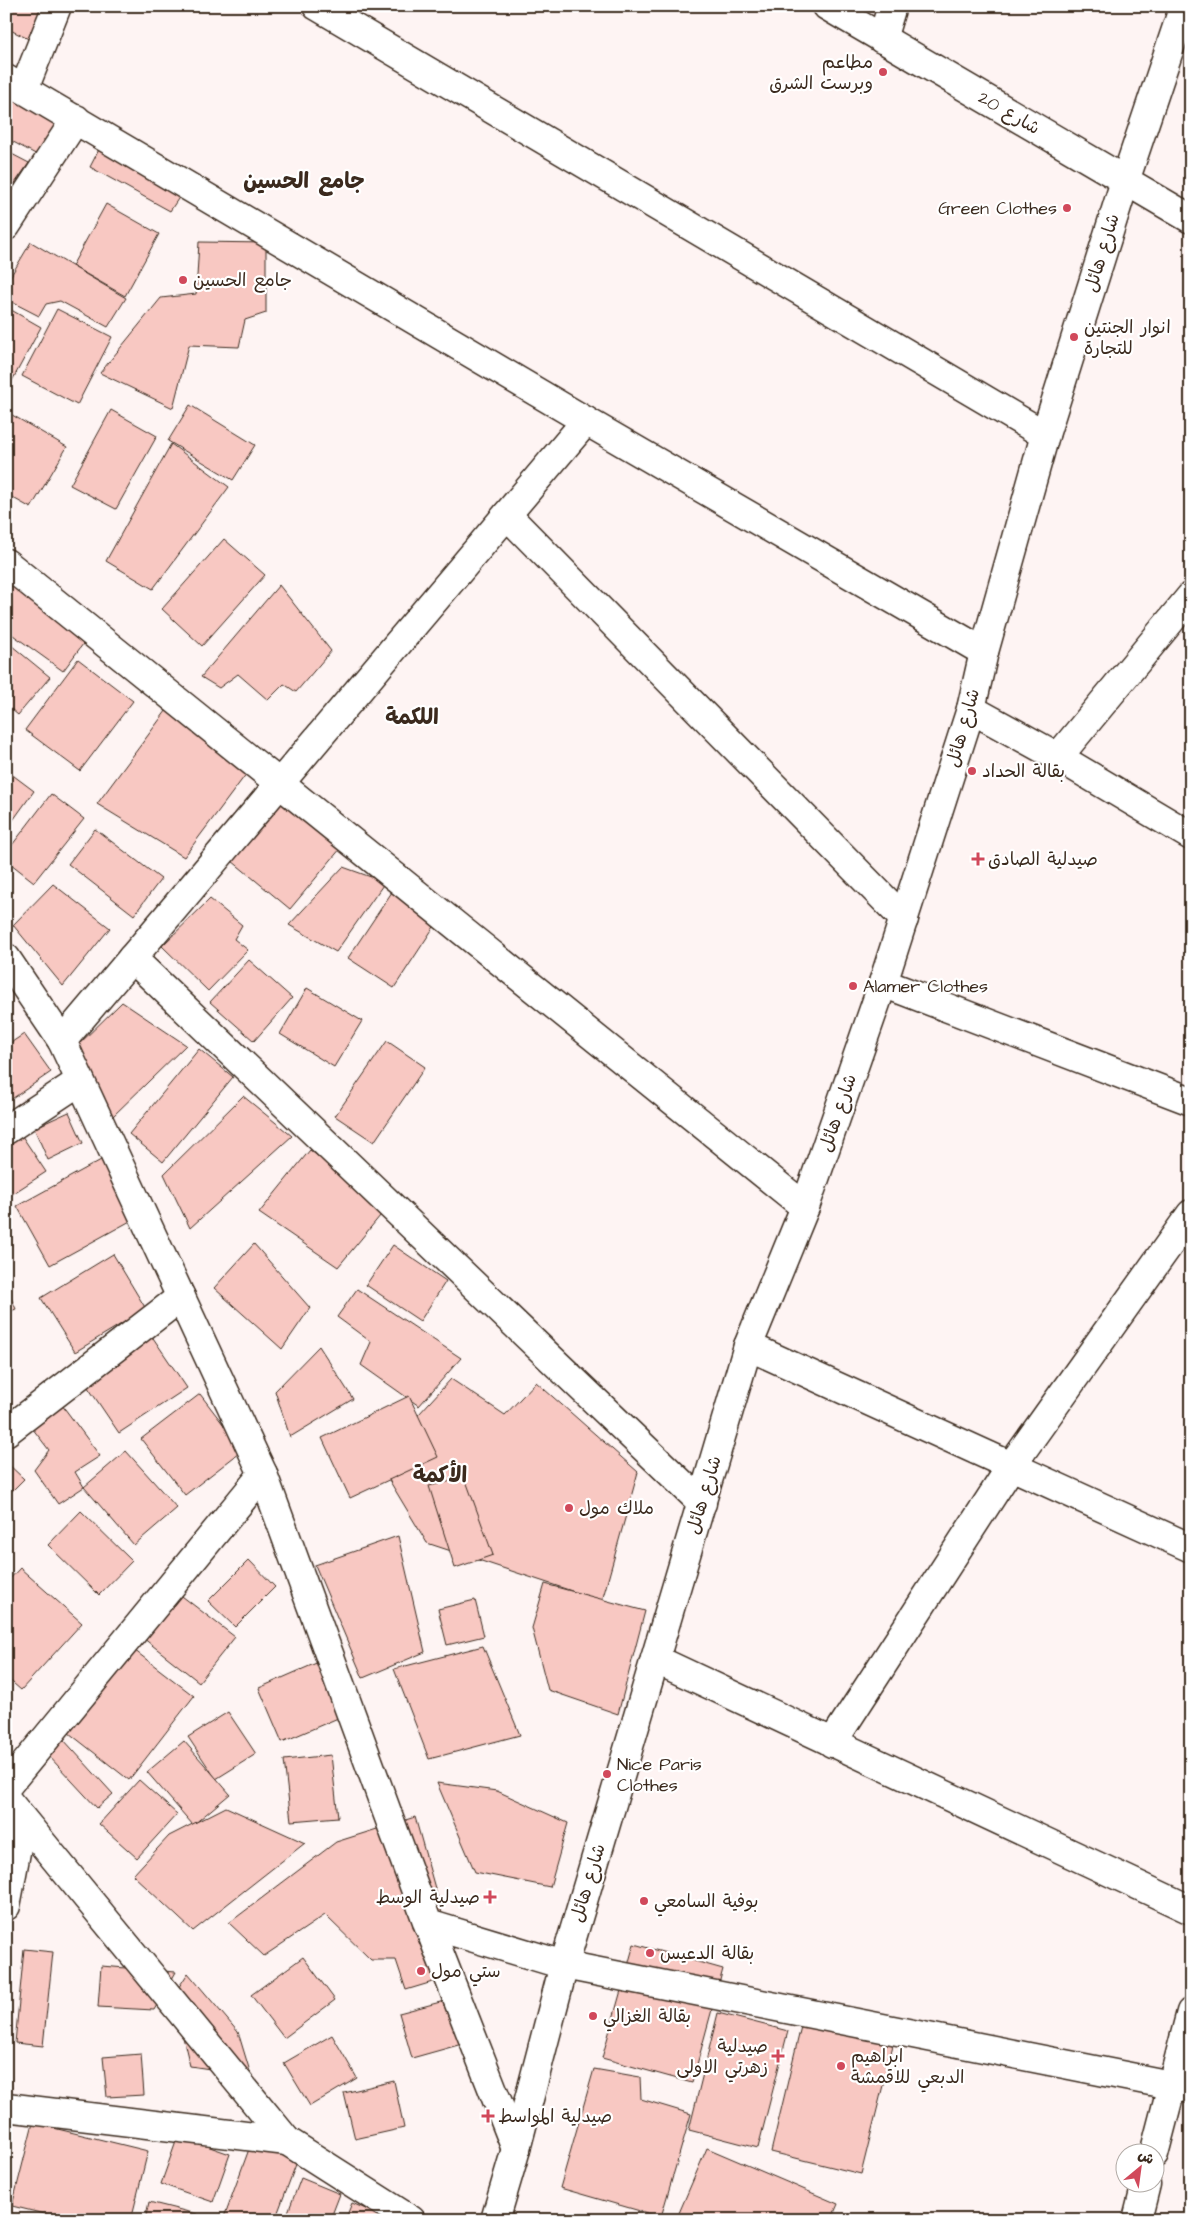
<svg xmlns="http://www.w3.org/2000/svg" width="1197" height="2226" font-family="'Architects Daughter','Playpen Sans Arabic',sans-serif">
<style>
.building{fill:#f8c8c2;stroke:#3b2a1e}
.lines{fill:none;stroke-linecap:round;stroke-linejoin:round}
.street-casing{stroke:#3b2a1e;stroke-width:31}
.secondary-casing{stroke:#3b2a1e;stroke-width:31}
.street{stroke:#fff;stroke-width:28}
.secondary{stroke:#fff;stroke-width:28}
.poi-dot{fill:#d1495b;stroke:#fff;stroke-width:2}
.labels{text-anchor:middle;dominant-baseline:central;stroke-width:4.5;stroke-linejoin:round;paint-order:stroke}
.poi-label{font-size:18px;fill:#3b2a1e;stroke:#fff;text-anchor:start}
.street-label{font-size:18px;fill:#3b2a1e;stroke:#fff}
.district-label{font-size:22px;font-weight:bold;fill:#3b2a1e;stroke:#fff}
</style>
<rect width="100%" height="100%" fill="#fef4f3"/>
<filter id="ink" filterUnits="userSpaceOnUse"><feTurbulence type="fractalNoise" baseFrequency=".02" numOctaves="2"/><feDisplacementMap in="SourceGraphic" scale="10" xChannelSelector="R" yChannelSelector="G"/><feConvolveMatrix kernelMatrix="1 2 1 2 8 2 1 2 1" color-interpolation-filters="sRGB"/></filter>
<g filter="url(#ink)">
<!-- building -->
<g class="building">
<polygon points="6,6 55,6 43,46 6,28"/>
<polygon points="6,85 63,116 41,157 6,138"/>
<polygon points="109,130 190,181 170,211 90,167"/>
<polygon points="6,151 29,163 6,196"/>
<polygon points="106,204 159,234 125,296 72,266"/>
<polygon points="31,242 126,298 108,327 60,301 46,304 39,316 6,299 6,284"/>
<polygon points="199,242 266,243 266,313 245,320 239,347 189,345 173,408 100,373 161,298 196,294"/>
<polygon points="6,307 41,327 6,392"/>
<polygon points="57,309 112,337 77,405 22,376"/>
<polygon points="190,405 255,445 233,480 168,441"/>
<polygon points="111,410 157,436 116,509 70,485"/>
<polygon points="7,412 67,447 31,508 6,494"/>
<polygon points="171,444 229,487 153,589 106,561"/>
<polygon points="224,539 265,575 202,646 162,609"/>
<polygon points="6,581 86,640 63,671 6,630"/>
<polygon points="279,585 331,651 296,692 284,684 268,700 238,674 219,688 201,677"/>
<polygon points="6,641 50,677 18,715 6,705"/>
<polygon points="78,659 133,701 80,771 25,730"/>
<polygon points="172,703 253,765 184,857 97,804"/>
<polygon points="6,770 34,791 6,830"/>
<polygon points="51,794 84,819 34,882 6,860 6,853"/>
<polygon points="282,799 341,848 290,909 232,861"/>
<polygon points="95,829 161,879 134,915 68,864"/>
<polygon points="343,867 385,882 336,952 289,925"/>
<polygon points="53,884 110,928 63,986 13,925"/>
<polygon points="396,886 441,916 394,988 348,958"/>
<polygon points="210,899 242,925 234,939 248,950 208,991 162,946"/>
<polygon points="249,960 292,998 254,1041 210,1002"/>
<polygon points="307,988 362,1021 334,1067 280,1034"/>
<polygon points="122,1002 186,1045 111,1118 71,1052"/>
<polygon points="24,1034 51,1072 6,1103 6,1046"/>
<polygon points="387,1041 425,1067 374,1142 335,1116"/>
<polygon points="199,1049 233,1077 163,1162 129,1134"/>
<polygon points="243,1096 292,1136 190,1228 164,1174"/>
<polygon points="69,1112 83,1143 48,1160 34,1128"/>
<polygon points="18,1130 46,1172 6,1198 6,1138"/>
<polygon points="310,1150 385,1210 338,1267 259,1213"/>
<polygon points="101,1160 134,1219 50,1265 17,1206"/>
<polygon points="254,1244 310,1308 282,1349 214,1288"/>
<polygon points="393,1245 446,1281 420,1321 366,1285"/>
<polygon points="113,1254 146,1309 75,1352 41,1298"/>
<polygon points="6,1287 16,1309 6,1313"/>
<polygon points="357,1289 461,1358 419,1406 361,1365 371,1342 337,1317"/>
<polygon points="147,1329 187,1388 119,1433 79,1374"/>
<polygon points="319,1346 353,1399 290,1437 275,1391"/>
<polygon points="451,1379 505,1415 536,1382 638,1472 602,1601 427,1543 377,1460"/>
<polygon points="200,1394 243,1450 185,1495 141,1439"/>
<polygon points="409,1396 438,1457 350,1498 322,1438"/>
<polygon points="59,1401 100,1456 75,1472 84,1487 58,1504 34,1470 49,1450 29,1424"/>
<polygon points="126,1451 177,1508 134,1545 84,1487"/>
<polygon points="6,1462 24,1479 6,1497"/>
<polygon points="465,1478 493,1555 455,1568 429,1486"/>
<polygon points="81,1511 132,1561 99,1595 48,1545"/>
<polygon points="398,1536 425,1652 363,1678 315,1565"/>
<polygon points="249,1560 275,1587 235,1627 208,1601"/>
<polygon points="20,1568 82,1623 21,1690 6,1677 6,1583"/>
<polygon points="545,1584 645,1611 618,1714 548,1690 532,1628"/>
<polygon points="178,1593 235,1637 199,1682 143,1638"/>
<polygon points="475,1600 484,1636 447,1645 438,1609"/>
<polygon points="483,1646 520,1735 429,1759 394,1669"/>
<polygon points="134,1650 194,1696 129,1780 69,1733"/>
<polygon points="321,1661 345,1715 282,1742 259,1688"/>
<polygon points="228,1712 256,1754 216,1779 188,1737"/>
<polygon points="63,1739 113,1794 97,1808 47,1754"/>
<polygon points="184,1741 230,1794 193,1825 147,1772"/>
<polygon points="331,1755 338,1817 291,1821 284,1760"/>
<polygon points="139,1780 177,1814 137,1858 99,1824"/>
<polygon points="437,1783 497,1791 568,1823 550,1887 475,1872"/>
<polygon points="226,1807 305,1843 193,1931 133,1875 169,1836"/>
<polygon points="415,1817 459,1974 406,1990 396,1960 371,1960 325,1915 264,1956 229,1923 336,1842"/>
<polygon points="634,1944 723,1969 692,2083 602,2058"/>
<polygon points="24,1949 53,1952 43,2046 15,2043"/>
<polygon points="303,1957 335,2000 284,2038 251,1995"/>
<polygon points="101,1966 176,1972 154,2010 98,2007"/>
<polygon points="188,1973 238,2032 251,2075 190,2066 173,1996"/>
<polygon points="448,2000 462,2044 412,2058 399,2013"/>
<polygon points="718,2013 788,2031 758,2148 689,2130"/>
<polygon points="802,2022 893,2045 861,2174 771,2152"/>
<polygon points="332,2035 357,2078 310,2106 284,2063"/>
<polygon points="141,2054 144,2095 107,2097 103,2057"/>
<polygon points="594,2069 640,2077 641,2099 691,2114 661,2217 560,2188"/>
<polygon points="394,2081 404,2128 355,2139 344,2093"/>
<polygon points="33,2123 148,2151 131,2220 69,2220 12,2206"/>
<polygon points="178,2136 230,2154 213,2202 161,2184"/>
<polygon points="252,2141 298,2159 275,2220 223,2220"/>
<polygon points="707,2148 838,2204 831,2220 676,2220"/>
<polygon points="301,2178 340,2194 330,2220 285,2220"/>
<polygon points="149,2202 197,2214 196,2220 145,2220"/>
<polygon points="352,2203 391,2220 345,2220"/>
</g>
<g class="lines">
<defs>
<g id="street">
<polyline points="317,6 1045,435"/>
<polyline points="882,39 892,6"/>
<polyline points="6,79 586,421 984,652"/>
<polyline points="24,89 57,6"/>
<polyline points="6,226 76,119"/>
<polyline points="507,515 904,919"/>
<polyline points="6,563 805,1207"/>
<polyline points="971,709 1058,757 1191,836"/>
<polyline points="1058,757 1191,596"/>
<polyline points="6,958 62,1041 263,1474 428,1924 564,1965 1191,2089"/>
<polyline points="132,958 702,1503"/>
<polyline points="883,983 1191,1101"/>
<polyline points="62,1041 586,421"/>
<polyline points="6,1130 80,1081"/>
<polyline points="748,1346 1191,1548"/>
<polyline points="6,1432 181,1297"/>
<polyline points="655,1659 1191,1910"/>
<polyline points="832,1743 1012,1465 1191,1214"/>
<polyline points="6,1787 263,1474"/>
<polyline points="6,1799 287,2141 411,2220"/>
<polyline points="6,1906 22,1820"/>
<polyline points="428,1924 516,2149"/>
<polyline points="6,2107 287,2141"/>
<polyline points="1154,2154 1191,2012"/>
<polyline points="1137,2220 1146,2184"/>
</g>
<g id="secondary">
<polyline points="827,6 1191,219"/>
<polyline points="495,2220 516,2149 564,1965 748,1346 805,1207 883,983 971,709 984,652 1045,435 1125,181 1184,6"/>
</g>
</defs>
<!-- street casing -->
<use href="#street" class="street-casing"/>
<!-- secondary casing -->
<use href="#secondary" class="secondary-casing"/>
<!-- street -->
<use href="#street" class="street"/>
<!-- secondary -->
<use href="#secondary" class="secondary"/>
</g>
</g>
<!-- markers -->
<g class="poi-dot">
<circle cx="883" cy="72" r="5"/>
<circle cx="1067" cy="208" r="5"/>
<circle cx="183" cy="280" r="5"/>
<circle cx="1074" cy="337" r="5"/>
<circle cx="972" cy="771" r="5"/>
<path d="M975.5 851.5h5v5h5v5h-5v5h-5v-5h-5v-5h5z"/>
<circle cx="853" cy="986" r="5"/>
<circle cx="569" cy="1508" r="5"/>
<circle cx="607" cy="1774" r="5"/>
<path d="M487.5 1889.5h5v5h5v5h-5v5h-5v-5h-5v-5h5z"/>
<circle cx="644" cy="1901" r="5"/>
<circle cx="650" cy="1953" r="5"/>
<circle cx="421" cy="1971" r="5"/>
<circle cx="593" cy="2016" r="5"/>
<path d="M775.5 2048.5h5v5h5v5h-5v5h-5v-5h-5v-5h5z"/>
<circle cx="841" cy="2066" r="5"/>
<path d="M485.5 2108.5h5v5h5v5h-5v5h-5v-5h-5v-5h5z"/>
</g>
<g class="labels">
<!-- poi labels -->
<g class="poi-label">
<text x="873" y="62" text-anchor="end">مطاعم<tspan x="873" dy="21">وبرست الشرق</tspan></text>
<text x="1057" y="208" text-anchor="end">Green Clothes</text>
<text x="193" y="280">جامع الحسين</text>
<text x="1084" y="327">انوار الجنتين<tspan x="1084" dy="21">للتجارة</tspan></text>
<text x="982" y="771">بقالة الحداد</text>
<text x="988" y="859">صيدلية الصادق</text>
<text x="863" y="986">Alamer Clothes</text>
<text x="579" y="1508">ملاك مول</text>
<text x="617" y="1764">Nice Paris<tspan x="617" dy="21">Clothes</tspan></text>
<text x="480" y="1897" text-anchor="end">صيدلية الوسط</text>
<text x="654" y="1901">بوفية السامعي</text>
<text x="660" y="1953">بقالة الدعيس</text>
<text x="431" y="1971">ستي مول</text>
<text x="603" y="2016">بقالة الغزالي</text>
<text x="768" y="2046" text-anchor="end">صيدلية<tspan x="768" dy="21">زهرتي الاولى</tspan></text>
<text x="851" y="2056">ابراهيم<tspan x="851" dy="21">الدبعي للاقمشة</tspan></text>
<text x="498" y="2116">صيدلية المواسط</text>
</g>
<!-- street labels -->
<g class="street-label">
<text transform="translate(1009 113) rotate(30)">شارع 20</text>
<text transform="translate(1102 253) rotate(-73)">شارع هائل</text>
<text transform="translate(963 728) rotate(-74)">شارع هائل</text>
<text transform="translate(838 1113) rotate(-71)">شارع هائل</text>
<text transform="translate(704 1495) rotate(-73)">شارع هائل</text>
<text transform="translate(588 1883) rotate(-73)">شارع هائل</text>
</g>
<!-- district labels -->
<g class="district-label">
<text x="304" y="181">جامع الحسين</text>
<text x="412" y="717">اللكمة</text>
<text x="440" y="1475">الأكمة</text>
</g>
</g>
<!-- margin -->
<rect width="1197" height="2226" fill="none" stroke="#fff" stroke-width="25"/>
<rect x="12" y="12" width="1172" height="2201" fill="none" stroke="#3b2a1e" stroke-width="2" filter="url(#ink)"/>
<!-- north arrow -->
<g transform="translate(1140 2168) rotate(29)"><circle r="24" fill="#ffffff" stroke="#b1aaa5"/>
<path d="M0-4L9 19L0 12L-9 19Z" fill="#d1495b"/>
<text y="-8" font-size="14" font-weight="bold" text-anchor="middle" fill="#3b2a1e">ش</text>
</g>
</svg>
